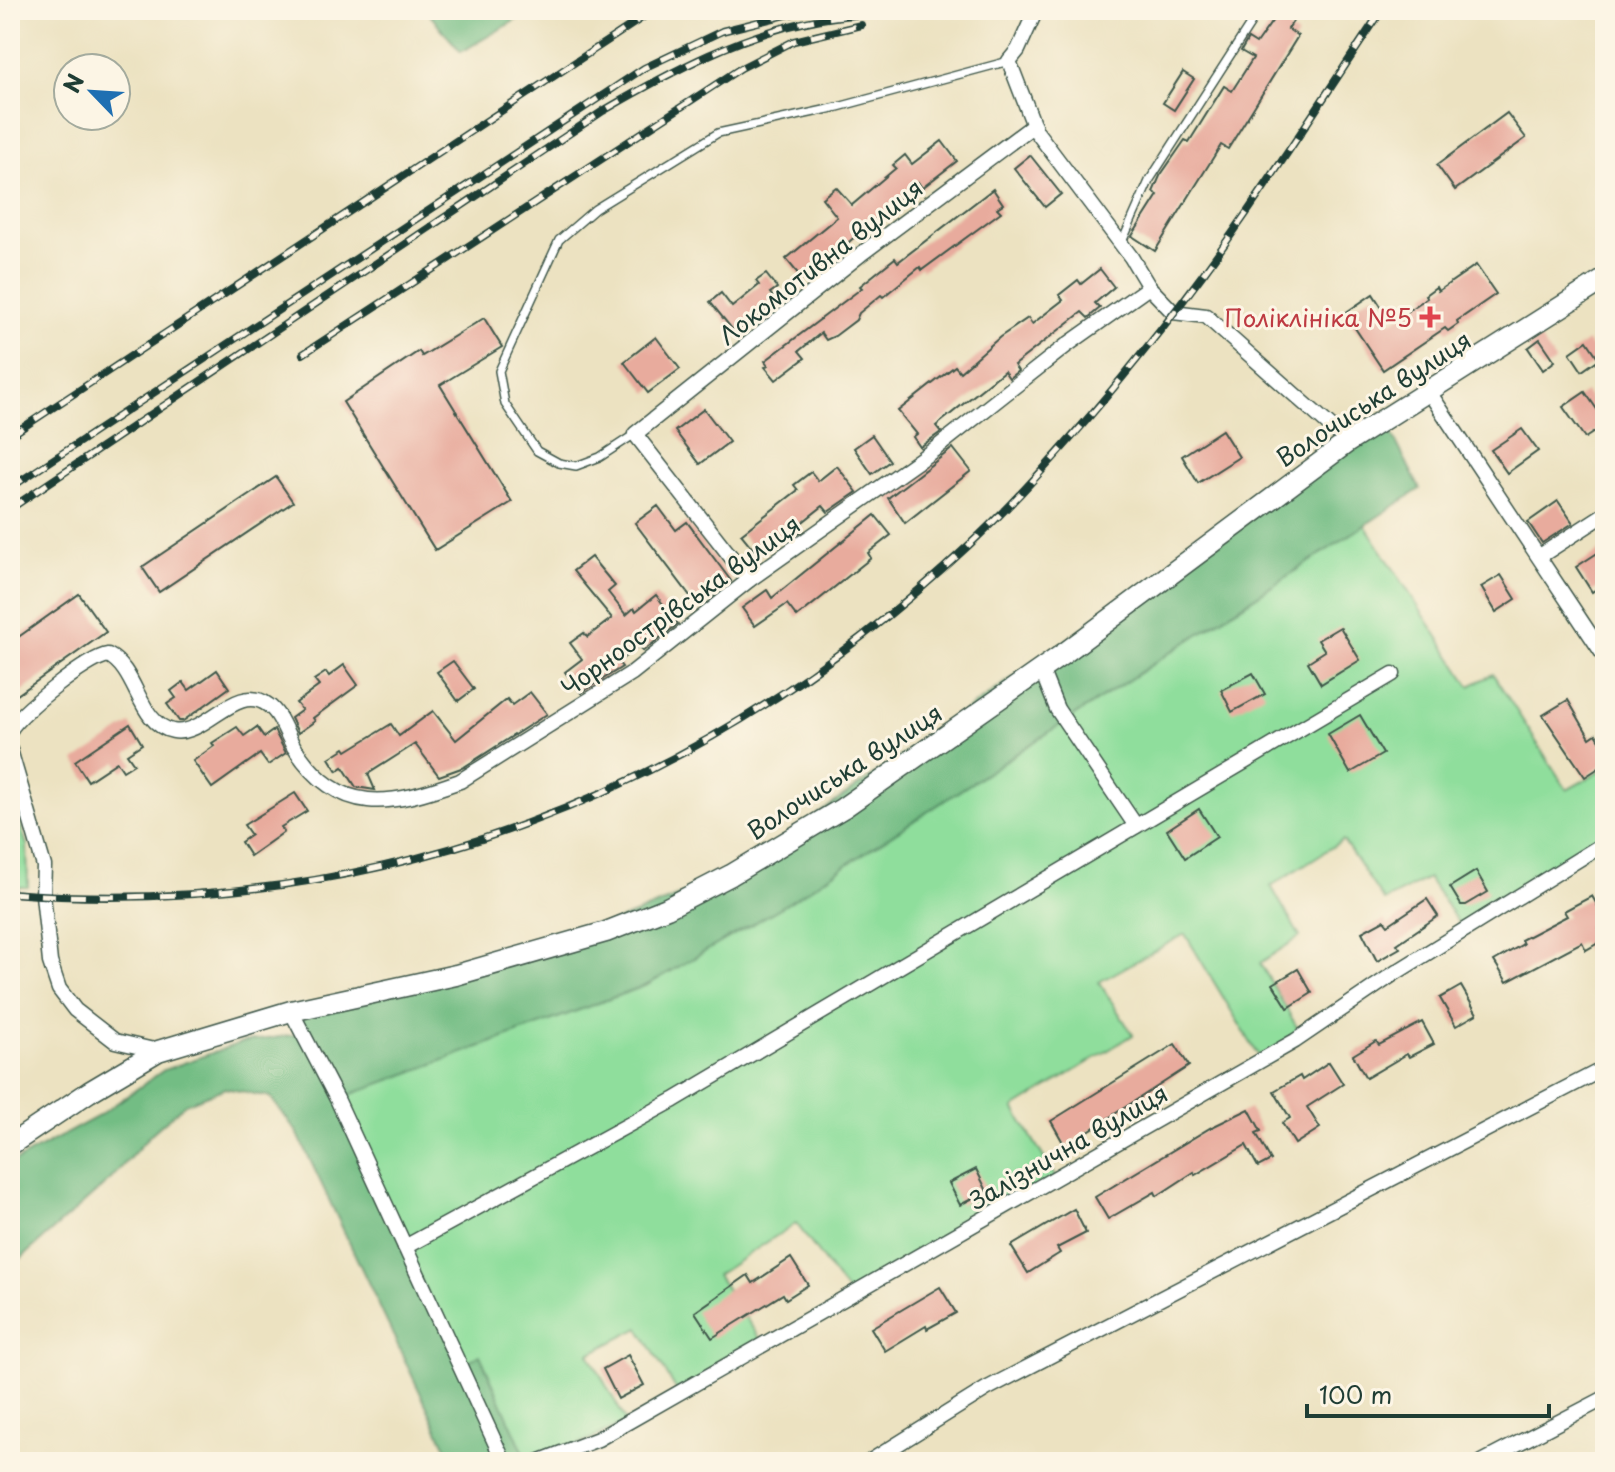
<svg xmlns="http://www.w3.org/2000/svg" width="1615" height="1472" font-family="'Playpen Sans',sans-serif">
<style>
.green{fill:#8fde9c;stroke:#578e68;stroke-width:2}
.forest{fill:#73bd84;stroke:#497d5c;stroke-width:2}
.building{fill:#e8ab9d}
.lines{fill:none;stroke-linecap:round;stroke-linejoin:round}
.lane-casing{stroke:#3e5649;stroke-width:10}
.street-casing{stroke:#3e5649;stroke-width:17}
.secondary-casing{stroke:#3e5649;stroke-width:23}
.lane{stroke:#fff;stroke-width:7}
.street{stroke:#fff;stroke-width:14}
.secondary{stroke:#fff;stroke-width:20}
.rail-casing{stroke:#1f3d34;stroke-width:8}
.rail{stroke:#fcf5e5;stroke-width:5;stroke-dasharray:15;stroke-linecap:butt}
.health-dot{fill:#e0444e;stroke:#fcf5e5;stroke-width:3}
.labels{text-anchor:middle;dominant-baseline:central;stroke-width:6;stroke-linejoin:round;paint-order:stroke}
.street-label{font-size:24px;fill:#1f3d34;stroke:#fcf5e5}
.health-label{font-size:24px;fill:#be3a42;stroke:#fcf5e5;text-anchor:end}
</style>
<rect width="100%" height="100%" fill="#fcf5e5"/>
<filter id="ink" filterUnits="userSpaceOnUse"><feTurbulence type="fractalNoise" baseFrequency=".0125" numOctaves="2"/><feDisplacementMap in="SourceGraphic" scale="16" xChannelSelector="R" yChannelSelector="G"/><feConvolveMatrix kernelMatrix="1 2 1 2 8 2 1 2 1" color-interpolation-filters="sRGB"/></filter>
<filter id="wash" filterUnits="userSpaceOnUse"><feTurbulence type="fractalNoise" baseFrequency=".006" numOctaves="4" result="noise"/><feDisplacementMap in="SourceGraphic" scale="32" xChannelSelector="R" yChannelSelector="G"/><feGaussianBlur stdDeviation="1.8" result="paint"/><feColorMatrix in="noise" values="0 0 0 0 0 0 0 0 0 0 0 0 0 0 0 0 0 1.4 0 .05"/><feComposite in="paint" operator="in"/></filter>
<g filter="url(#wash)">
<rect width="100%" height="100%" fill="#ece2c1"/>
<!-- green -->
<g class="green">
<polygon points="1365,525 1470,686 1493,674 1567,790 1605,769 1605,843 1463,930 1428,878 1384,901 1343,840 1271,886 1300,937 1260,963 1302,1036 1261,1060 1185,934 1099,982 1133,1035 1014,1108 1056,1178 850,1296 796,1223 717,1275 764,1345 679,1394 639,1328 589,1354 627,1423 538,1462 504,1462 337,1099 647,985 785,905"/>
<polygon points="10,795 27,845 28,887 10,887"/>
</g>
<!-- forest -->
<g class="forest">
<polygon points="437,10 533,10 461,52 430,15"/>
<polygon points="1384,418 1420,489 785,905 647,985 338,1099 460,1365 480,1355 528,1462 453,1462 297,1132 270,1097 225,1088 185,1104 151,1134 111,1179 10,1268 10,1164 97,1117 164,1070 243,1042 302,1034 291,1011 540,952 731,875"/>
</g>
<g id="blocks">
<!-- building -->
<g class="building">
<polygon points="1280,10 1289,10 1297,15 1288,29 1298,36 1228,149 1221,145 1155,251 1132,236 1158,195 1153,192 1160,176 1185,140 1189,142 1224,86 1232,91 1253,58 1241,51 1248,39 1256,44"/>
<polygon points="1183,72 1194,79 1174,110 1163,103"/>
<polygon points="1507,113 1526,138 1455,190 1437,165"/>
<polygon points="942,141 957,161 922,188 918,182 804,281 786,259 837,217 822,198 836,187 852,205 896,168 893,165 905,155 912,164"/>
<polygon points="1030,155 1061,194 1045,207 1014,168"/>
<polygon points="993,189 1003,204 997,208 1001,212 922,270 920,267 883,297 881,295 859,313 856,320 835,336 826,340 821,333 799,351 805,358 776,380 765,367 768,365 765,361 862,288 860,286 895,258 898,262"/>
<polygon points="1476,265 1496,294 1457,321 1458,324 1448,331 1445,328 1383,370 1345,313 1373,294 1391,322 1427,298 1425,295 1436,287 1438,291"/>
<polygon points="1100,269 1114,287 1095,303 1100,308 1088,318 1082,312 1014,365 1018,371 1009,378 1004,371 936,426 941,432 920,447 913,437 917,434 898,411 955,366 960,372 1000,337 1028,318 1032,324 1063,300 1059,295 1078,280 1081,284"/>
<polygon points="766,274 777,288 770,293 776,301 736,334 710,302 721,293 732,307 759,285 756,281"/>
<polygon points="484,318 502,347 440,385 512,502 435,550 343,402 419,351 422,356"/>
<polygon points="656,337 680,369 648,393 624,362"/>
<polygon points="1540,339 1555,361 1543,370 1528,348"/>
<polygon points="1587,341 1599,359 1582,371 1570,353"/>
<polygon points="1585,392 1605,421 1605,425 1585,438 1563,407"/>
<polygon points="704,409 729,442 700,464 675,431"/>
<polygon points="1522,429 1538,451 1507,473 1491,450"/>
<polygon points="1222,430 1239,457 1198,483 1182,456"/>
<polygon points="872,435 890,461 872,474 854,448"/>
<polygon points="953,448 971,471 905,523 888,498"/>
<polygon points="837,466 857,492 828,512 823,506 799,525 803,530 792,538 788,533 758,555 741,534 798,490 794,485 811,472 818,481"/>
<polygon points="276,477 293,502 159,592 142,567"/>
<polygon points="1558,501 1573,523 1542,543 1528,522"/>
<polygon points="658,506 676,530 687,522 731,581 711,598 706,592 694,601 635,523"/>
<polygon points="875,515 891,535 868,553 871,558 797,617 787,604 755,626 742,608 767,590 772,598"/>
<polygon points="1605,548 1605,583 1592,592 1576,567"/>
<polygon points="591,557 615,586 608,592 626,615 634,608 636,611 656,595 678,624 643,651 639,646 618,662 622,667 581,693 565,672 582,659 570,643 584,633 587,637 612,618 573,571"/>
<polygon points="1501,575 1516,599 1496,612 1481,587"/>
<polygon points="79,594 106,632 10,700 10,643"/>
<polygon points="1340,627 1360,660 1321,684 1308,662 1325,651 1318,640"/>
<polygon points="453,661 474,689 458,701 437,672"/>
<polygon points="344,665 358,685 313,718 315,721 298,733 291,718 302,710 296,703 319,686 314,680 326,672 329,676"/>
<polygon points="217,670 229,688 183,721 179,721 167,704 176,698 171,691 183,682 189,690"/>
<polygon points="1253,673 1265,694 1232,712 1221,690"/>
<polygon points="530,692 547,714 464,767 439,776 415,744 368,774 375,790 356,787 343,767 337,771 329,758 345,748 347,751 391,724 399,736 433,711 456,740 507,699 512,705"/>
<polygon points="1568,700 1590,738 1596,734 1605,748 1605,764 1585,777 1543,715"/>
<polygon points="1360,715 1383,754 1350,773 1328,734"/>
<polygon points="130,724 142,744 127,754 134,764 123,771 117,762 88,781 75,761"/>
<polygon points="237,727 244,736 257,727 264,737 274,730 286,753 268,765 260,754 212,788 193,761 214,746 212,743"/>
<polygon points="295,793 307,811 281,827 284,832 250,856 241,842 251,835 244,825"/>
<polygon points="1199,809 1217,837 1185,858 1167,830"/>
<polygon points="1476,871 1488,892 1466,905 1461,905 1450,887"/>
<polygon points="1592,896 1605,919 1605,924 1598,928 1605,939 1586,950 1582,942 1507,982 1494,961 1523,944 1521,940 1567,916 1564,911"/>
<polygon points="1427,899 1438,916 1397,944 1400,948 1377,961 1362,932 1384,920 1388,925"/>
<polygon points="1298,969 1312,993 1288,1008 1273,984"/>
<polygon points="1461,986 1477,1014 1456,1026 1440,998"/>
<polygon points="1422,1022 1434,1044 1409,1057 1407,1054 1366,1078 1353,1055 1376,1041 1379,1045"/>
<polygon points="1175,1044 1189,1066 1065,1146 1051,1121"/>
<polygon points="1329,1062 1343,1084 1307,1107 1320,1128 1295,1144 1282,1123 1290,1118 1274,1091 1300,1076 1302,1080"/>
<polygon points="1249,1109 1261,1131 1256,1133 1271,1160 1258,1167 1246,1145 1195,1175 1194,1172 1157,1196 1155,1192 1108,1219 1095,1197 1210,1128"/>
<polygon points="976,1169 987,1191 960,1205 949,1183"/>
<polygon points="1074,1209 1086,1233 1057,1248 1060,1253 1028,1273 1011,1246"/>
<polygon points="791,1258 808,1285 786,1299 783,1294 712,1338 695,1312 748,1275 753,1283"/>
<polygon points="940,1287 956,1313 927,1329 926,1326 885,1351 871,1328"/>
<polygon points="628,1355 644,1385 618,1399 603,1369"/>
</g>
</g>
</g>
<g filter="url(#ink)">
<use href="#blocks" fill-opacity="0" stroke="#3e5649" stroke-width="2"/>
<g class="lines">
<defs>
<g id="lane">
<polyline points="1122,242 1149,181 1251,23"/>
<polyline points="635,434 600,457 576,466 559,463 537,451 505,404 499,371 559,240 595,209 718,133 838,107 1009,61"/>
</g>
<g id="street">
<polyline points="1036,10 1018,50 1009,61 1036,131 1131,257 1149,287 1173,312 1206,316 1348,442"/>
<polyline points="1429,392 1605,657"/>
<polyline points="1540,556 1605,514"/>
<polyline points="749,580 635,434 861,254 1034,125"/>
<polyline points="1041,669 1057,709 1136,826"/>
<path d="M10,730C20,712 88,658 108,655C138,670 138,724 173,731C206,737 236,681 268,705C281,714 286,734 294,747C339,818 391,806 460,781L632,673L749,580L935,449L1067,345L1149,287"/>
<polyline points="10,750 44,866 43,895 50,962 59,989 75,1010 115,1041 158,1051"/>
<polyline points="291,1011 337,1099 504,1462"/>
<polyline points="405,1247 674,1100 1393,674"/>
<polyline points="538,1462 598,1439 1295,1041 1395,973 1605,843"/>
<polyline points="869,1462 986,1389 1605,1068"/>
<polyline points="1482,1462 1605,1398"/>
</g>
<polyline id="secondary" points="10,1145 89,1092 158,1051 291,1011 456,975 606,932 667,908 731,875 843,808 1066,652 1348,442 1605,279"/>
</defs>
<!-- lane casing -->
<use href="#lane" class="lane-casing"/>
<!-- street casing -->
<use href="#street" class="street-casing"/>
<!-- secondary casing -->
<use href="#secondary" class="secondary-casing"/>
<!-- lane -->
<use href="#lane" class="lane"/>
<!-- street -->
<use href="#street" class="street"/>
<!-- secondary -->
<use href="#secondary" class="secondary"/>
<defs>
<g id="rail">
<polyline points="1077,10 1144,10"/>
<polyline points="303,354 741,68 794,41 861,25"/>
<polyline points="10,436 654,10"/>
<polyline points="10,488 644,68 722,31 806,10"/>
<path d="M10,509L603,111C672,71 742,33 821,19C875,10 931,14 985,10"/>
<path d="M10,893C376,921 703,795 969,545C1032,486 1089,419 1143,352C1231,244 1305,125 1382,10"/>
</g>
</defs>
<!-- rail casing -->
<use href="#rail" class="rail-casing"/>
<!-- rail -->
<use href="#rail" class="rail"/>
</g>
</g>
<!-- markers -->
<path class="health-dot" d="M1426 305h8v8h8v8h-8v8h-8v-8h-8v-8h8z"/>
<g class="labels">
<!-- street labels -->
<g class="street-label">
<text transform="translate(820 261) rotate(-38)">Локомотивна вулиця</text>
<text transform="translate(1373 398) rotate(-33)">Волочиська вулиця</text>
<text transform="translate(680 605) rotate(-36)">Чорноострівська вулиця</text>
<text transform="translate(844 771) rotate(-33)">Волочиська вулиця</text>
<text transform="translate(1068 1146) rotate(-30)">Залізнична вулиця</text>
</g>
<!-- health labels -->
<g class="health-label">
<text x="1412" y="317">Поліклініка №5</text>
</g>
</g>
<!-- margin -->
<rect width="1615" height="1472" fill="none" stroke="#fcf5e5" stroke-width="40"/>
<!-- north arrow -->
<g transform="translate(92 92) rotate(295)"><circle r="38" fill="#fcf5e5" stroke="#a4ab9e" stroke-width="2"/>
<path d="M0-6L14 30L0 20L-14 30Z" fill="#1f6fb2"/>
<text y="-12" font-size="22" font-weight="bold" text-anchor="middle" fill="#1f3d34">N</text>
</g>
<!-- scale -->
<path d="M1307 1404v12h242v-12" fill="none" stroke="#1f3d34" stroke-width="4"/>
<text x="1319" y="1404" font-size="24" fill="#1f3d34" stroke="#fcf5e5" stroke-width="6" paint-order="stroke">100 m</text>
</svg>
